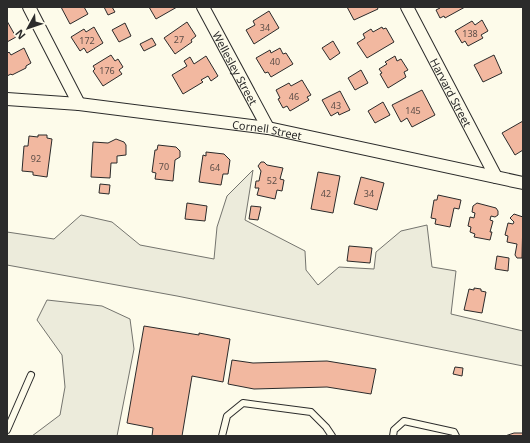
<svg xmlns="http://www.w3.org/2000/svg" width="530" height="443" font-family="'Noto Sans',sans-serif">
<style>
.green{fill:#ecebdb;stroke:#74746e}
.building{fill:#f2b8a0;stroke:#2b2b2b}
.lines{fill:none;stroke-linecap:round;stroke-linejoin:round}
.service-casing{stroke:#2b2b2b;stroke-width:8}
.minor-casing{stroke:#2b2b2b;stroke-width:14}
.service{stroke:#fdfbea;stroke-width:6}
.minor{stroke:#fdfbea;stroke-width:12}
.labels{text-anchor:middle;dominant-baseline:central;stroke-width:3;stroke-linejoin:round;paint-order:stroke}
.number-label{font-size:9px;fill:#5d4e48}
.street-label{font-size:11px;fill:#2b2b2b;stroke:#fdfbea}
</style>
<rect width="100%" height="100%" fill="#fdfbea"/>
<!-- green -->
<g class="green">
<polygon points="253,170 245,220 305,251 306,270 318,285 339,267 374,269 376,252 401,231 427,225 432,267 456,271 451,314 523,331 523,366 177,296 7,265 7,232 54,239 81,215 112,222 140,245 214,259 217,227 227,196"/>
<polygon points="47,300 102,306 130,319 134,349 117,436 32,436 60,415 65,387 62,355 37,320"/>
</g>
<!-- building -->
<g class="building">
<polygon points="61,7 84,7 88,14 70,24"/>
<polygon points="104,7 112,7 115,12 108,15"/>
<polygon points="149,7 177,7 156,19"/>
<polygon points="347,7 377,7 378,9 354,20"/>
<polygon points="439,7 465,7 445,18 444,16 440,18 436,10 440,8"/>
<polygon points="269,11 279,28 254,44 246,30 255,25 253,21"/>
<polygon points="482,20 488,31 481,35 483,38 468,46 465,41 462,43 455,31 472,21 475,25"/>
<polygon points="7,21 16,37 7,42"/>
<polygon points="187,22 196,36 191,40 192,42 175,54 164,38"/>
<polygon points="125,23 131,36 119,42 112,30"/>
<polygon points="94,27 103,43 87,53 84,48 80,51 71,37 84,29 86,32"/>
<polygon points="382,27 383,29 386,28 394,42 367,58 357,43 365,38 363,34 371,29 373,32"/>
<polygon points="152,38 156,45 144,51 140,44"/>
<polygon points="333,41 340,53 330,60 322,48"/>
<polygon points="24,48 31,63 26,66 26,68 12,75 11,74 7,76 7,54 9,52 11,55"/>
<polygon points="280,48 283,54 286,53 293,64 271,77 268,72 265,73 256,58 270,50 271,53"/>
<polygon points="111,55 115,61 118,59 123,67 119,70 122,74 103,86 93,71 95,69 93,66"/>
<polygon points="494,55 502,73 483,82 474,65"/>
<polygon points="206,56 218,76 211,81 208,76 201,80 203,82 183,94 172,75 187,66 184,61 190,57 194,64"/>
<polygon points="395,56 397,61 401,59 408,70 404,72 406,77 388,88 380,74 382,73 379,69 387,64 385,62"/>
<polygon points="361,70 368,83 355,90 348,78"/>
<polygon points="302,80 311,95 307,97 309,100 290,111 287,106 283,108 278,99 280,98 276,90 289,83 291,86"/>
<polygon points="422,90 435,115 412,127 407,118 401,122 392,105"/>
<polygon points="340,91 350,110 339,115 338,112 331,116 322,100"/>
<polygon points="383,102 390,115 375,123 368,111"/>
<polygon points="523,121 523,150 515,155 502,133"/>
<polygon points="38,135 47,135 47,138 52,139 47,177 33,175 33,172 22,171 24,146 28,146 29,136 38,137"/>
<polygon points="116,139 124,142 126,145 126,155 117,156 117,163 111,163 110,178 91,177 93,142 108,143"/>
<polygon points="158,145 176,147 180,151 180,157 175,160 173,181 155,179 156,173 152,172 155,150 157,150"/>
<polygon points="206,152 224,154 230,160 228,174 223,174 221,185 199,182 203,155 206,156"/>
<polygon points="261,162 264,162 267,165 283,168 280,179 284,180 282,191 277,190 275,199 257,195 259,188 255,188 256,181 259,181 261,171 258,166"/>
<polygon points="318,172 340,176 333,213 311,209"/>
<polygon points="361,177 384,183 377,210 354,204"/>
<polygon points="100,184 110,185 109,194 99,193"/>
<polygon points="438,195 461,200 459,209 454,208 450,227 435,224 436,219 431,218 434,200 437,200"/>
<polygon points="187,203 207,206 205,221 185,219"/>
<polygon points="477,203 496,208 498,211 498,215 495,217 491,216 490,220 493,221 490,232 492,232 490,240 474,237 475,234 470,232 471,227 468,226 470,217 474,218 475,213 472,212 473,206"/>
<polygon points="251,206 261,207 258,220 249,219"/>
<polygon points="514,214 523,217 522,258 517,258 515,255 517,244 507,242 508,236 505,235 508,223 513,224 514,222 510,218"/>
<polygon points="349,246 372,248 370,263 347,261"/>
<polygon points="497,256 509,258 508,271 495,269"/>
<polygon points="474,288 481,289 481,291 486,292 482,313 464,310 469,289 474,290"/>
<polygon points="144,326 199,335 199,333 230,339 223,382 192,376 182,436 152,436 153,428 127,423"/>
<polygon points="232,360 253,363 327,361 376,369 371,394 327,387 254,389 228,384"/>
<polygon points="455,367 463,368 462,376 453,374"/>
<polygon points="514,433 523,433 523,436 505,436"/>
</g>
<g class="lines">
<defs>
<g id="service">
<polyline points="7,430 31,375"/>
<polyline points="222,436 227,416 243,403 311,412 326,427 332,436"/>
<polyline points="393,436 394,430 404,421 454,432 456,436"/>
</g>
<g id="minor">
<polyline points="29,7 79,104"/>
<path id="s1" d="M203,7L268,128"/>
<path id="s2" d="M407,7L496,177"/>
<path id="s3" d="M7,99L79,104L268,128L523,183"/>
</g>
</defs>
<!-- service casing -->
<use href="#service" class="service-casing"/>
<!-- minor casing -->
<use href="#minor" class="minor-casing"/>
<!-- service -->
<use href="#service" class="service"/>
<!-- minor -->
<use href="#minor" class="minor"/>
</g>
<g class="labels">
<!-- number labels -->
<g class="number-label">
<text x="265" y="27">34</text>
<text x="470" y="33">138</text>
<text x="179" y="39">27</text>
<text x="87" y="40">172</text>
<text x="275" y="61">40</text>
<text x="107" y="70">176</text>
<text x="294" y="96">46</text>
<text x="336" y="105">43</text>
<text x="413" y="110">145</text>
<text x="36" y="158">92</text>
<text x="164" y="166">70</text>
<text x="215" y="167">64</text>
<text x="272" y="180">52</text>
<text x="326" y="193">42</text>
<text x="369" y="193">34</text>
</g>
<!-- street labels -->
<g class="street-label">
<text stroke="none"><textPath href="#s1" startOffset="69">Wellesley Street</textPath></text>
<text stroke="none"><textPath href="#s2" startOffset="96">Harvard Street</textPath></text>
<text stroke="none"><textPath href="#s3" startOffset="262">Cornell Street</textPath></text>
</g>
</g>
<!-- border -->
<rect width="530" height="443" fill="none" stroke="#2b2b2b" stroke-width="16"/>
<!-- north arrow -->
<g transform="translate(28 28) rotate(230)" stroke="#fdfbea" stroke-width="3" paint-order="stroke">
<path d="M0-3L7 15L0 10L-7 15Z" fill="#2b2b2b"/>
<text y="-6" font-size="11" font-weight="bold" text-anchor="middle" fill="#2b2b2b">N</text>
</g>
</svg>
